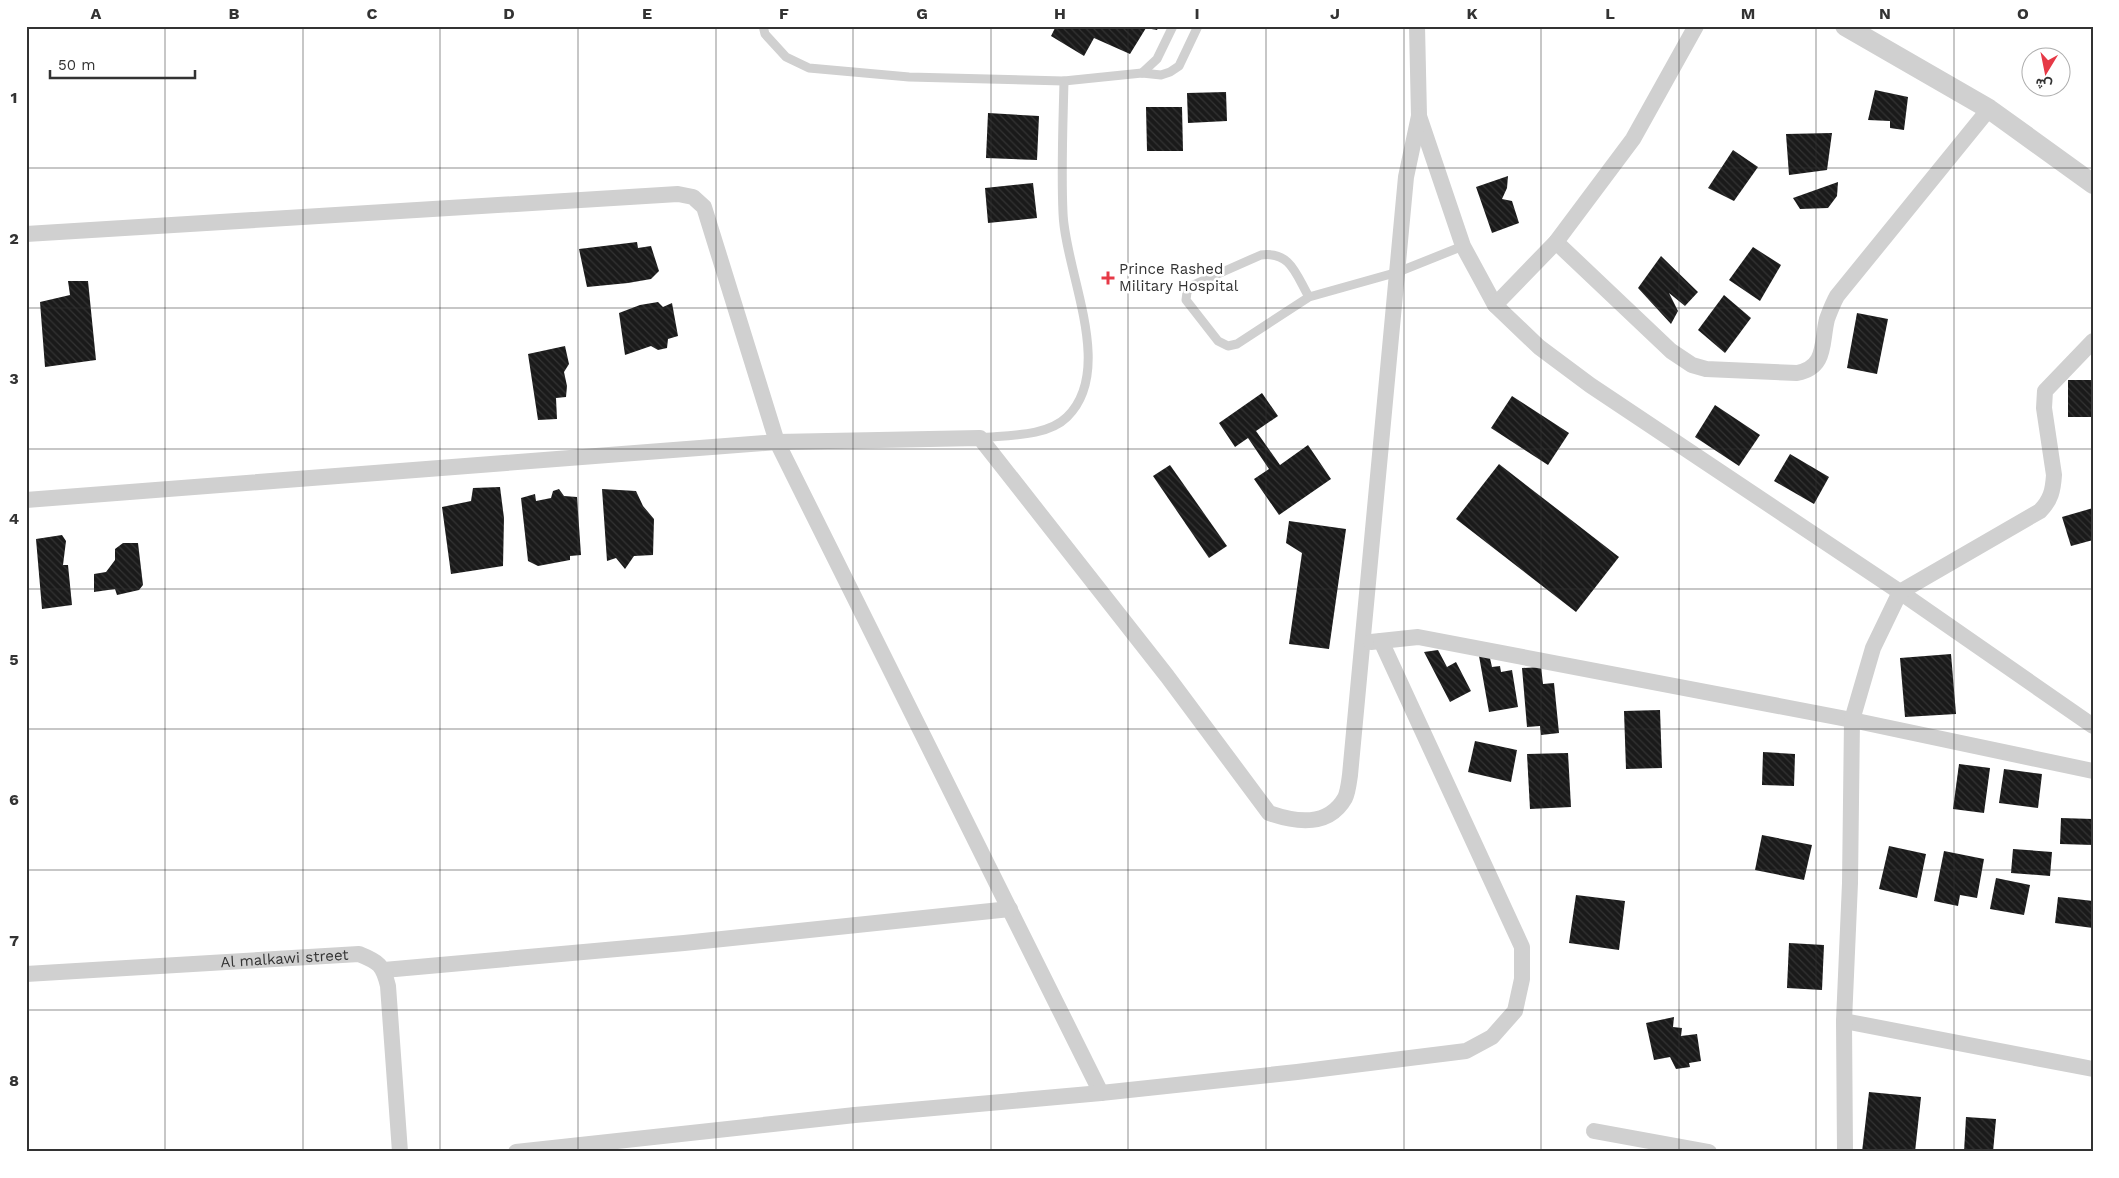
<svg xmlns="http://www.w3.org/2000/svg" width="2119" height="1178" font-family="'Work Sans',Vazirmatn,sans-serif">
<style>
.building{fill:url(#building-back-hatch)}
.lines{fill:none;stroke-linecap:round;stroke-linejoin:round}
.service{stroke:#d0d0d0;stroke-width:9}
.minor{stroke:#d0d0d0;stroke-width:16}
.tertiary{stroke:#d0d0d0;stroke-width:20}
.grid{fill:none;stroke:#333;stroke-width:1;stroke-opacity:0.55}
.poi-dot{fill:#e63946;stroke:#fff;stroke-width:2}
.labels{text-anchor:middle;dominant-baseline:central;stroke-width:5;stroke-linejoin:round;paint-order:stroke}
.poi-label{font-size:15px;fill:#333;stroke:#fff;text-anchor:start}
.street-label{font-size:15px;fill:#333;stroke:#fff}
.neatline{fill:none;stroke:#333;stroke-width:2}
.grid-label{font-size:16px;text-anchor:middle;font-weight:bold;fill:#333}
</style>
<defs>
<pattern id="building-back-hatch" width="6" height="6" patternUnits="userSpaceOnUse" patternTransform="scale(1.25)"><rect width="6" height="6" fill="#1a1a1a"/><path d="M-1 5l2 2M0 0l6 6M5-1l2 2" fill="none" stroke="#333"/></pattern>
</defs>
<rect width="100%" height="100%" fill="#fff"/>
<!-- building -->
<g class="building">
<polygon points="1056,26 1159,26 1157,30 1146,28 1130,54 1094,38 1084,56 1051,36"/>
<polygon points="1875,90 1908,97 1904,130 1890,128 1890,121 1868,120"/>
<polygon points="1226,92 1227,121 1188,123 1187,93"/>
<polygon points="1146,107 1182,107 1183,151 1147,151"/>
<polygon points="988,113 1039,116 1037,160 986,158"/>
<polygon points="1832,133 1827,170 1789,175 1786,134"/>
<polygon points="1733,150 1758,167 1734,201 1708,188"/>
<polygon points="1508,176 1507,188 1502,199 1512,201 1519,223 1492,233 1476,187"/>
<polygon points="1838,182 1837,196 1828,208 1800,209 1793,198"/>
<polygon points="1033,183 1037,218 988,223 985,188"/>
<polygon points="637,242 638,248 651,246 659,271 651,279 628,283 587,287 579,249"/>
<polygon points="1753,247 1781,265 1760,301 1729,280"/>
<polygon points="1661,256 1698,292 1685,306 1669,293 1678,311 1671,324 1638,288"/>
<polygon points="68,281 88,281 96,360 45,367 40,302 70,295"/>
<polygon points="1724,295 1751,318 1725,353 1698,330"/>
<polygon points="658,302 663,307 672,303 678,336 668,339 667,348 658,350 651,346 625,355 619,313 640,305"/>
<polygon points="1857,313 1888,319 1877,374 1847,368"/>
<polygon points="565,346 569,364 564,372 567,386 566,397 556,398 557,419 538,420 528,354"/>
<rect x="2068" y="380" width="25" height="37"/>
<polygon points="1262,393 1278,416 1256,431 1280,465 1308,445 1331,479 1279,515 1254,479 1269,469 1248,438 1235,447 1219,423"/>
<polygon points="1512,396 1569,433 1548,465 1491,428"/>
<polygon points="1715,405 1760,435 1739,466 1695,437"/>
<polygon points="1790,454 1829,477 1814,504 1774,481"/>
<polygon points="1499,464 1619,557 1576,612 1456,519"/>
<polygon points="1170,465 1227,546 1209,558 1153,476"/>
<polygon points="500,487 504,518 503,566 451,574 442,507 471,501 473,488"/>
<polygon points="559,489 564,496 577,497 581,555 570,556 570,560 538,566 528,561 521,498 535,494 536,501 551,498 553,491"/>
<polygon points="602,489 636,491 643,506 654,519 653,555 634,556 625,569 616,558 607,561"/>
<polygon points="2093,508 2093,540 2071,546 2062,517"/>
<polygon points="1289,521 1346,529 1329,649 1289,644 1302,553 1286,543"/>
<polygon points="62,535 66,541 63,565 68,565 72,605 42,609 36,539"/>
<polygon points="123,543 138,543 143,585 139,590 117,595 115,589 94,592 94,574 106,572 115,560 115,549"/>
<polygon points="1438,650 1447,667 1456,662 1471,691 1450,702 1424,652"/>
<polygon points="1489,654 1492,667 1500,666 1501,672 1512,670 1518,707 1489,712 1479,656"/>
<polygon points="1951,654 1956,714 1905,717 1900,658"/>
<polygon points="1541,667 1543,684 1554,683 1559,733 1541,735 1540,726 1527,727 1522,668"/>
<polygon points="1660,710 1662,768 1626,769 1624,711"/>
<polygon points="1475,741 1517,750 1511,782 1468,772"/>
<polygon points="1763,752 1795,754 1794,786 1762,785"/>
<polygon points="1568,753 1571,807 1530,809 1527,754"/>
<polygon points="1959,764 1990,768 1984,813 1953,809"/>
<polygon points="2004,769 2042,774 2038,808 1999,803"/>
<polygon points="2061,818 2093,819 2093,845 2060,844"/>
<polygon points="1762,835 1812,845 1804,880 1755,870"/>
<polygon points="1889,846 1926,854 1917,898 1879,889"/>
<polygon points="2013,849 2052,852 2050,876 2011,873"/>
<polygon points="1944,851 1984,859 1977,898 1960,895 1958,906 1934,901"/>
<polygon points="1996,878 2030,885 2024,915 1990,909"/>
<polygon points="1576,895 1625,901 1619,950 1569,943"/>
<polygon points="2058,897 2093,901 2093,928 2055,923"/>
<polygon points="1789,943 1824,945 1822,990 1787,988"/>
<polygon points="1674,1017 1673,1027 1682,1028 1681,1036 1697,1034 1701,1061 1689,1063 1690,1067 1676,1069 1670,1057 1654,1060 1646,1023"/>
<polygon points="1869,1092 1921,1097 1915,1152 1862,1152"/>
<polygon points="1966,1117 1996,1119 1993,1152 1964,1152"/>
</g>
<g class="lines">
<!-- service -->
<g class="service">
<polyline points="763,26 765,34 786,57 809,68 909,77 1064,81 1142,73 1161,75 1170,72 1179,66 1198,26"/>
<polyline points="1142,73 1157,59 1173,26"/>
<path d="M1309,297C1296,275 1291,251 1261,255L1193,285L1187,292L1186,300L1218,341L1228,346L1237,344L1309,297L1398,272L1463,246"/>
<path d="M980,438C1006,435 1047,437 1067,417C1116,369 1065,272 1063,213C1061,169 1063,125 1064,81"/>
</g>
<!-- minor -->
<g class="minor">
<polyline points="1417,26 1419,116 1463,246 1495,305 1539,347 1590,385 1900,592 2093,726"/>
<polyline points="26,234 678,194 693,197 704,207 777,442 1101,1093"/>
<path d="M1556,242L1671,351L1692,365L1706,369L1797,373C1827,367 1821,343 1827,319C1830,311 1833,303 1837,296L1989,109"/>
<polyline points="1495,305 1556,242 1633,139 1696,26"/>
<path d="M26,500L777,442L980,438L1167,676L1269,813C1295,822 1328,828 1345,798C1348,792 1349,782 1350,775L1406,177L1419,116"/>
<polyline points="1371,642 1418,637 1852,720 2093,771"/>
<polyline points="384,970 684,943 1010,909"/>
<path id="s1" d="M26,974L359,954C379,962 383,965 388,986L400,1152"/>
<polyline points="1844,1021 2093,1069"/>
<polyline points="1594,1131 1709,1152"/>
<polyline points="516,1152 855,1115 1101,1093 1297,1072 1466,1051 1492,1037 1515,1011 1522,979 1522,947 1381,641"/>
<path d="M1845,1152L1844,1021L1850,883L1852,720L1873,648L1900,592L2040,511C2051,500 2053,490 2054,475L2044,408L2045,391L2093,341"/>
</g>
<!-- tertiary -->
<polyline class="tertiary" points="1845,26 1989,109 2093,184"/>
</g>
<!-- grid -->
<path class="grid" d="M165,26V1152M303,26V1152M440,26V1152M578,26V1152M716,26V1152M853,26V1152M991,26V1152M1128,26V1152M1266,26V1152M1404,26V1152M1541,26V1152M1679,26V1152M1816,26V1152M1954,26V1152M26,168H2093M26,308H2093M26,449H2093M26,589H2093M26,729H2093M26,870H2093M26,1010H2093"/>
<!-- markers -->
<path class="poi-dot" d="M1105.5 270.5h5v5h5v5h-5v5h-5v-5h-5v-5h5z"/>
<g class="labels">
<!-- poi labels -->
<g class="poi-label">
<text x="1119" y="269">Prince Rashed<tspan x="1119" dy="17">Military Hospital</tspan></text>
</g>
<!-- street labels -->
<g class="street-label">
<text stroke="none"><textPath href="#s1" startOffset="259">Al malkawi street</textPath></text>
</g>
</g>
<!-- border -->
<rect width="2119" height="1178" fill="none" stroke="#ffffff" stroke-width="55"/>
<!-- north arrow -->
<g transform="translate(2046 72) rotate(190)"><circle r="24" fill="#ffffff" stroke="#adadad"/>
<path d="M0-4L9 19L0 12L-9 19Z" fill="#e63946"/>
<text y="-8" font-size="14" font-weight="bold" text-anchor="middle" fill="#333333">ش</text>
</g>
<!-- scale -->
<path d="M50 70v8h145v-8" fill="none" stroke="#333333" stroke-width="2.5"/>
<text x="58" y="70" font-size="15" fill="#333333" stroke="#ffffff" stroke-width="4" paint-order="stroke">50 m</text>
<rect x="28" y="28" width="2064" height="1122" class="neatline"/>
<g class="grid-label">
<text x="96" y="19">A</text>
<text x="234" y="19">B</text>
<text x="372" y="19">C</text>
<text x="509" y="19">D</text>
<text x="647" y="19">E</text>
<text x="784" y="19">F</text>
<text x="922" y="19">G</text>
<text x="1060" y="19">H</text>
<text x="1197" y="19">I</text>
<text x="1335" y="19">J</text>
<text x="1472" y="19">K</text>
<text x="1610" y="19">L</text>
<text x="1748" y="19">M</text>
<text x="1885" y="19">N</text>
<text x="2023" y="19">O</text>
<text x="14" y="103">1</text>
<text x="14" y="244">2</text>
<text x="14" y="384">3</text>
<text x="14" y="524">4</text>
<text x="14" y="665">5</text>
<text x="14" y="805">6</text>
<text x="14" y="946">7</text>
<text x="14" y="1086">8</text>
</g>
</svg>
